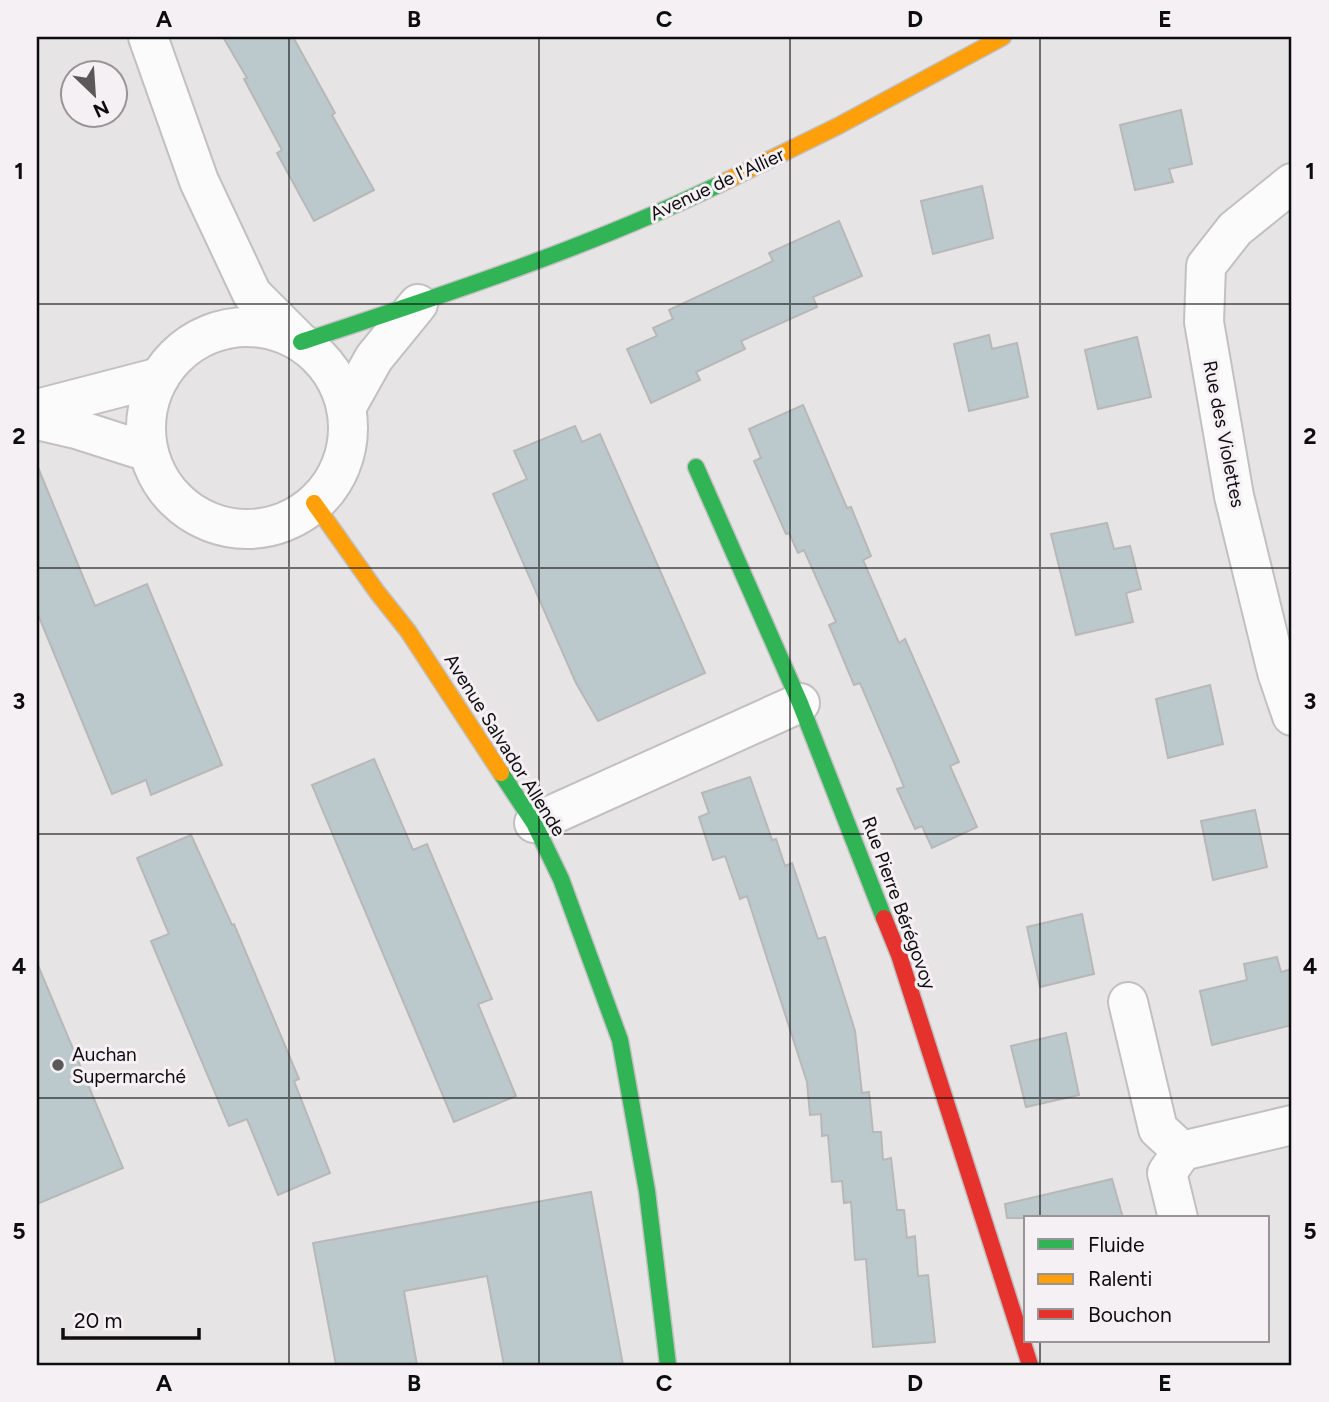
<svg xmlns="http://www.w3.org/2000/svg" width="1329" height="1402" font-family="Figtree,sans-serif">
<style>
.building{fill:#bbc9cc;stroke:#b8b8b8;stroke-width:2}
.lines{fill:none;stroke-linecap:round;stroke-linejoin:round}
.street-casing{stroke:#c2c0c1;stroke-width:42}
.fast-casing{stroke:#c2c0c1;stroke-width:19}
.slow-casing{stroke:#c2c0c1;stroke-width:19}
.jam-casing{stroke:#c2c0c1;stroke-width:19}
.street{stroke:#fbfbfb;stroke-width:38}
.fast{stroke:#30b455;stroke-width:16}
.slow{stroke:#ff9f0a;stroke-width:16}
.jam{stroke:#e5322d;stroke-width:16}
.grid{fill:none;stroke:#0e0d0e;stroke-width:2;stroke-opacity:0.55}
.poi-dot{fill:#5a5859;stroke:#f4f0f3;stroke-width:2.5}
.labels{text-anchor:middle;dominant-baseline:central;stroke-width:6;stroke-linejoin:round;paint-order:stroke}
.street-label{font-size:19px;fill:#0e0d0e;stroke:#f4f0f3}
.poi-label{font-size:19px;fill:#0e0d0e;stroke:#f4f0f3;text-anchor:start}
.neatline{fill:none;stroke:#0e0d0e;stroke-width:2.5}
.grid-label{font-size:23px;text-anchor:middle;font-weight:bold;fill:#0e0d0e}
</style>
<rect width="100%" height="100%" fill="#e6e4e5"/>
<!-- building -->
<g class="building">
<polygon points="223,37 293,37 335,113 332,115 374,190 314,221 277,153 282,150 244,79 247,78"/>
<polygon points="1181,110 1192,164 1169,169 1173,182 1135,190 1120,125"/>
<polygon points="982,186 993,238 933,254 921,201"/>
<polygon points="839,221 862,276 813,297 817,307 741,341 745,349 696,372 700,380 651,403 627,349 657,336 653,328 673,319 669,310 773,261 769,253"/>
<polygon points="989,335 992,349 1017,343 1028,397 969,411 954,344"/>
<polygon points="1137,337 1151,397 1098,409 1085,350"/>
<polygon points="803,405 847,508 851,507 871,556 863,560 899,643 905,639 959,762 950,766 977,827 932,848 922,826 915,829 897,789 904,787 895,765 860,683 854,685 829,625 836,622 804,550 798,553 789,533 786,534 754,461 761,458 749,429"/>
<polygon points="575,426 582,442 600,434 705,673 598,721 576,683 493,494 527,479 514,451"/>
<polygon points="37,465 95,606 147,584 222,765 151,795 146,780 112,794 37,612"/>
<polygon points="1107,523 1114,549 1130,546 1141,589 1126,593 1133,622 1076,635 1051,534"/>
<polygon points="1210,685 1223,744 1168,758 1156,699"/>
<polygon points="374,759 413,850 427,844 471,949 492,999 478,1004 516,1096 454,1122 312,785"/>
<polygon points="750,777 772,840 776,839 785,866 792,863 818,939 825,937 846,1002 855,1031 862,1093 869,1092 873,1132 881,1132 883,1160 891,1158 897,1210 904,1210 907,1238 915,1236 918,1276 928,1275 935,1342 873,1347 866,1259 855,1260 851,1202 844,1203 842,1181 832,1182 828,1135 822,1136 821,1114 810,1115 807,1082 747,896 740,899 725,856 713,860 699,817 709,813 702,793"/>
<polygon points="1255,810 1267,867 1213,880 1201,821"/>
<polygon points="191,835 232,925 234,924 299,1079 294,1081 330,1173 278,1195 247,1119 229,1126 151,941 169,934 137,858"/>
<polygon points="1082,914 1094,974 1040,987 1027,927"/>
<polygon points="1277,957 1281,972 1292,969 1292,1025 1212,1045 1200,991 1247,980 1244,964"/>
<polygon points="37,963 123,1168 37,1204"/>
<polygon points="1066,1033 1079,1095 1026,1107 1011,1046"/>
<polygon points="1112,1179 1123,1218 1007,1218 1005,1204"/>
<polygon points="591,1192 623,1365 504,1365 487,1276 404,1291 417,1365 336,1365 313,1243"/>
</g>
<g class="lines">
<defs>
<g id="street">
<polyline points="148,37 199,181 252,294 297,339"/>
<polyline points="1292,183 1235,229 1206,266 1204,322 1234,496 1277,672 1292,716"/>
<circle cx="247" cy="428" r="101"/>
<polyline points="346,408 374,358 418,304"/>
<polyline points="37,409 160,377"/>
<polyline points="37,420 76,429 148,452"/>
<polyline points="534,823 800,703"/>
<polyline points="1128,1002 1158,1129 1182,1151"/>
<polyline points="1178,1218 1167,1173 1182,1151 1292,1125"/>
</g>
<g id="fast">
<path d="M301,342C443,295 585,249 720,184"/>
<polyline points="696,467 800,703 884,918"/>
<polyline points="501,773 534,823 561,879 620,1040 647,1191 668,1365"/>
</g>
<g id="slow">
<polyline points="720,184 838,126 1003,37"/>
<polyline points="314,503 377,592 408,631 501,773"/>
</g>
<polyline id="jam" points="884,918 899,955 1030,1365"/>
</defs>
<!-- street casing -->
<use href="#street" class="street-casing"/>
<!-- fast casing -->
<use href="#fast" class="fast-casing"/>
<!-- slow casing -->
<use href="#slow" class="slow-casing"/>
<!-- jam casing -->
<use href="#jam" class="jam-casing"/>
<!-- street -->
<use href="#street" class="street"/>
<!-- fast -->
<use href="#fast" class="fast"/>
<!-- slow -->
<use href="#slow" class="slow"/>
<!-- jam -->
<use href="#jam" class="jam"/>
</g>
<!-- grid -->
<path class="grid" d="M289,37V1365M539,37V1365M790,37V1365M1040,37V1218M37,304H1292M37,568H1292M37,834H1292M37,1098H1292M1040,1341V1365"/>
<!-- markers -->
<circle class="poi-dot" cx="58" cy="1065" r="7"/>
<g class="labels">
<!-- street labels -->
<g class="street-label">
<text transform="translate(717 184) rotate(-25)">Avenue de l'Allier</text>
<text transform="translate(1224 434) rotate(79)">Rue des Violettes</text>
<text transform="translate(505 745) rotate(58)">Avenue Salvador Allende</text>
<text transform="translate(899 903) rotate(70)">Rue Pierre Bérégovoy</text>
</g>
<!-- poi labels -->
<g class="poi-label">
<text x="72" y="1054">Auchan<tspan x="72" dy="22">Supermarché</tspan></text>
</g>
</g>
<!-- border -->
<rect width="1329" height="1402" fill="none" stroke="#f4f0f3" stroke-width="77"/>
<!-- legend -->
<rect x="1024" y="1216" width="245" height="126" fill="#f4f0f3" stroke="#989597" stroke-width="2"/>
<rect x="1038" y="1239" width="35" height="10" fill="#30b455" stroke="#989597" stroke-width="2"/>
<text x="1088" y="1252" font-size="21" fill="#0e0d0e">Fluide</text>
<rect x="1038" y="1274" width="35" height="10" fill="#ff9f0a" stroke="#989597" stroke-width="2"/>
<text x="1088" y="1286" font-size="21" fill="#0e0d0e">Ralenti</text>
<rect x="1038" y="1309" width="35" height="10" fill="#e5322d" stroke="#989597" stroke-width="2"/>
<text x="1088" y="1322" font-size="21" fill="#0e0d0e">Bouchon</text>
<!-- north arrow -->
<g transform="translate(94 94) rotate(155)"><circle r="33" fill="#f4f0f3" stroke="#989597" stroke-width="2"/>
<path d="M0-5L12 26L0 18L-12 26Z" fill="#5a5859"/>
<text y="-10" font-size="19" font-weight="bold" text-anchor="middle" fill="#0e0d0e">N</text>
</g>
<!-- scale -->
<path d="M63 1328v10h136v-10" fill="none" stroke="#0e0d0e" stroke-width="3.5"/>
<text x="74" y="1328" font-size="21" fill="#0e0d0e" stroke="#f4f0f3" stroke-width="5" paint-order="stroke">20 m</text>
<rect x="38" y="38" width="1252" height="1326" class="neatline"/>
<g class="grid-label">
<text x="164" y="27">A</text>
<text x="414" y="27">B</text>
<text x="664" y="27">C</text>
<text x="915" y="27">D</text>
<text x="1165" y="27">E</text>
<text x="19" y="179">1</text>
<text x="1310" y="179">1</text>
<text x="19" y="444">2</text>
<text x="1310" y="444">2</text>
<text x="19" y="709">3</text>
<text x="1310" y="709">3</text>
<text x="19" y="974">4</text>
<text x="1310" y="974">4</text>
<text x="19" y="1239">5</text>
<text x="1310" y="1239">5</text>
<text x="164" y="1391">A</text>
<text x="414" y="1391">B</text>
<text x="664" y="1391">C</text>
<text x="915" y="1391">D</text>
<text x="1165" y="1391">E</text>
</g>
</svg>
